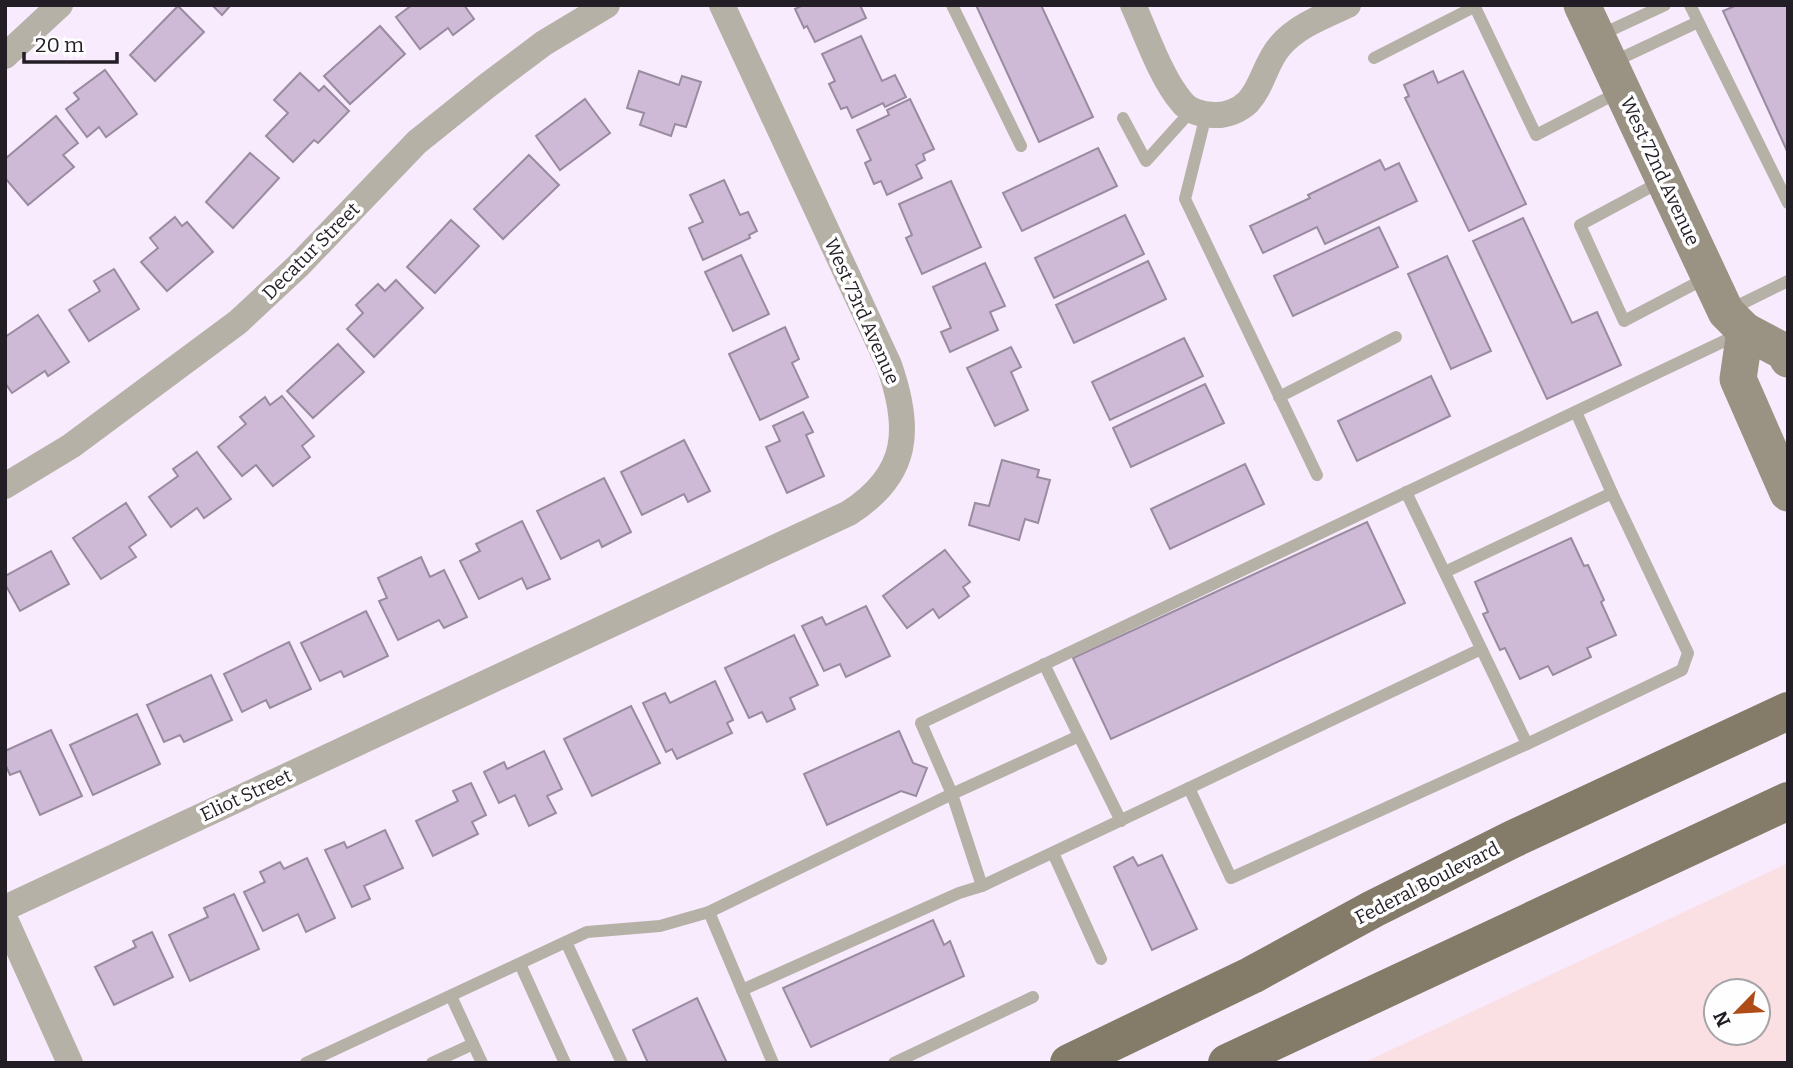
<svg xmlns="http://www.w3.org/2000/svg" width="1793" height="1068" font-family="Bitter,serif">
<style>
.commercial{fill:#fadfe3;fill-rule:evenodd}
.building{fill:#cebad6;stroke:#9a8ba0;stroke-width:2}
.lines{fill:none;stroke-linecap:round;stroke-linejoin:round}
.lane{stroke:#b6b1a7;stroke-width:12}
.street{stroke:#b6b1a7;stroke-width:26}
.secondary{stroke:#9a9283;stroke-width:37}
.primary{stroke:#857b69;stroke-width:38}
.labels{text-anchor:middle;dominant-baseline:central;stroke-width:7;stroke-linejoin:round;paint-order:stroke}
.street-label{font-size:19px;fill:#231d25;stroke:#fefefe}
</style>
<rect width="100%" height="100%" fill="#f8ebfd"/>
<!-- commercial -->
<path class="commercial" d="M1788,863V1063H1363ZM1716,991H1758V1033H1716Z"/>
<!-- building -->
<g class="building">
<polygon points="212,5 231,5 222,15"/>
<polygon points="412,5 464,5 474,19 453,35 448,28 420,49 396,17"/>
<polygon points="803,5 860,5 866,18 815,42 807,26 804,28 795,9"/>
<polygon points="976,5 1041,5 1093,117 1039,142"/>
<polygon points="1737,5 1788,5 1788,153 1723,11"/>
<polygon points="178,6 204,32 155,81 130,55"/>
<polygon points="380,26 405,54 350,104 324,76"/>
<polygon points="861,36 882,81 895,75 906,97 885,107 883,103 852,118 847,107 841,109 829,84 835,81 822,54"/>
<polygon points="105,70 137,114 106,137 99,127 87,137 66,109 79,99 74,93"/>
<polygon points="639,71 679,85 682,76 701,82 686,127 675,124 671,136 640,125 644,113 627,108"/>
<polygon points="1433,71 1438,83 1463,71 1526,204 1469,231 1405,98 1409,96 1404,85"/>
<polygon points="300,73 319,91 324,86 349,111 318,143 314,140 293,162 266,136 288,113 274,100"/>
<polygon points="585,99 610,133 560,170 536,136"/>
<polygon points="910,99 934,149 923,154 925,160 916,165 922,178 887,195 881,181 874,184 865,163 871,160 857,130 889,115 887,110"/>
<polygon points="56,116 78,143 63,155 74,167 28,205 5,178 5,159"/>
<polygon points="1098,148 1117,186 1022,231 1003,193"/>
<polygon points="250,153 279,178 233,228 206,202"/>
<polygon points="529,155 559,185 503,239 474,209"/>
<polygon points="1380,160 1385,170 1399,163 1417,201 1325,244 1317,227 1263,253 1250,226 1310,198 1308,195"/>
<polygon points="724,180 740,215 748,212 757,231 749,235 750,238 703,260 689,228 703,222 690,195"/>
<polygon points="951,181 981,247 922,274 906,238 912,235 899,204"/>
<polygon points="1125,215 1144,254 1054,298 1035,258"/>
<polygon points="175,217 182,226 187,222 213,252 167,291 141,262 158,248 150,238"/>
<polygon points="1523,218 1572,323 1597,312 1621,365 1547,399 1473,241"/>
<polygon points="451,220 479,246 435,293 407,267"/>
<polygon points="1379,227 1398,267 1293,316 1274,276"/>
<polygon points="741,255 769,314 733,331 705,272"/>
<polygon points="1447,256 1491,351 1451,369 1408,274"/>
<polygon points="1148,261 1166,299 1074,343 1056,305"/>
<polygon points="985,263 1005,306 990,312 998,330 950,352 941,332 951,328 933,287"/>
<polygon points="114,269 139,309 89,341 69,310 100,291 94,281"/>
<polygon points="396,280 423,308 374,357 347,329 363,313 356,305 378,284 385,291"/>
<polygon points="38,315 69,362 48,376 45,371 12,393 5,383 5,337"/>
<polygon points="785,327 799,359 792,363 808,397 760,420 729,354"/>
<polygon points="1184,338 1203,376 1110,420 1092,382"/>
<polygon points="338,344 364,372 313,418 287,391"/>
<polygon points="1011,347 1021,367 1011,372 1028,410 995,426 967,368"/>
<polygon points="1431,376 1450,416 1357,461 1338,421"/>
<polygon points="1205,384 1224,423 1131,467 1113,428"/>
<polygon points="282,396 314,436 302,446 310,457 273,486 256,465 242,476 218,447 246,424 240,417 265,397 270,405"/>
<polygon points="803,412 813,432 806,435 824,476 787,493 766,447 780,441 773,426"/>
<polygon points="684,440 710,491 688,502 684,494 642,515 621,472"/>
<polygon points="197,452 231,499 204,518 197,508 171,527 149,497 178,476 173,469"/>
<polygon points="1002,460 1039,470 1037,477 1050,480 1038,523 1025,519 1019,540 969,525 975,503 989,506"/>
<polygon points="1245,464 1264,504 1170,549 1151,509"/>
<polygon points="604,478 631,532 602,547 599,540 561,559 537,511"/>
<polygon points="126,503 146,535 129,547 136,557 101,579 73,538"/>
<polygon points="522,521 550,579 527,589 522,578 479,599 460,561 480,551 476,544"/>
<polygon points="1367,522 1405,603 1111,739 1073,658"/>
<polygon points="1571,538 1584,566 1588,565 1604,600 1601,602 1616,635 1587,648 1591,657 1553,675 1548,666 1520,679 1505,648 1500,650 1483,614 1488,612 1475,582"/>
<polygon points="945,550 970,582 963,587 969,596 939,618 933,609 907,628 883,596"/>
<polygon points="51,551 69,584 20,611 5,584 5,576"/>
<polygon points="421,557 430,577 444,570 467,617 444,628 439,620 398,640 379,601 387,598 378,578"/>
<polygon points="866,606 890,656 846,677 840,664 824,671 802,626 822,617 826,625"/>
<polygon points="366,611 388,656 344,677 341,671 320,681 301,643"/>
<polygon points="794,635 818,685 790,698 795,709 767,722 762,712 749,718 725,668"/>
<polygon points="289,642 311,689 270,708 266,700 242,712 224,674"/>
<polygon points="211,675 232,720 184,742 180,735 164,742 147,705"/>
<polygon points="715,681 733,720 727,723 732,733 677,759 672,749 666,752 643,703 665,693 670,703"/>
<polygon points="631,706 660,763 592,796 564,739"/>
<polygon points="137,714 160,764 93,795 70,745"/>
<polygon points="51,730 82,796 40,815 20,771 10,775 5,764 5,751"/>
<polygon points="899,731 913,763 927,768 916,796 901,791 827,825 804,774"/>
<polygon points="544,751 562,789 547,796 556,813 529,826 515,795 499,803 484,772 504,762 507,769"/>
<polygon points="471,783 486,815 472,822 478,834 433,856 416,821 458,801 453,791"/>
<polygon points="385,830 403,868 364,886 370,899 352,907 325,850 344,842 347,848"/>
<polygon points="1162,855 1197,929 1152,950 1114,867 1133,857 1138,866"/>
<polygon points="307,858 335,918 306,932 298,914 263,931 244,892 265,882 260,872 280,862 284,869"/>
<polygon points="234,894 259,949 190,981 169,935 208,917 204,908"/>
<polygon points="933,920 944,945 950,941 964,976 811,1047 783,988"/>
<polygon points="152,932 173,977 114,1005 95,967 136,947 133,941"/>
<polygon points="697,998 727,1063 648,1063 633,1030"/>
</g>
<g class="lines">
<!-- lane -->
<g class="lane">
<polyline points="952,5 1021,146"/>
<polyline points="1474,5 1536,135 1619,92"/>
<polyline points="1690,5 1788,203"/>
<polyline points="1598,36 1665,5"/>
<polyline points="1374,58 1474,7"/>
<polyline points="1613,62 1698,22"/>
<polyline points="1206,115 1185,199 1317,475"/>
<polyline points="1123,118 1146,161 1192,110"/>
<polyline points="1660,182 1580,225 1624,321 1706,278"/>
<polyline points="1729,310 1788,281"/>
<polyline points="1279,397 1396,337"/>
<polyline points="1576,412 1612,493"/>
<polyline points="1406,492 1527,744 1231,878 1189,788 1481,649"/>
<polyline points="1445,572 1612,493 1688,653 1682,670 1527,744"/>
<polyline points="1044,664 1079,736"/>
<polyline points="1121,821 1079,736 952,794 921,723 1739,334"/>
<polyline points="1053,853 1101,959"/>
<polyline points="709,912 773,1063"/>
<polyline points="566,942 622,1063"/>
<polyline points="520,964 565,1063"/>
<polyline points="742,990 959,893 982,886 1189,788"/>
<polyline points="451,996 482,1063"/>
<polyline points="306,1063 587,932 660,926 709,912 952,794 982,886"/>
<polyline points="432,1063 473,1044"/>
<polyline points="894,1063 1033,997"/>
</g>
<!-- street -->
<g class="street">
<path d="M1133,5C1146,33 1161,78 1181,101C1188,111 1202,115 1214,115C1226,116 1240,110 1248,102C1263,86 1265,63 1280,46C1297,26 1324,16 1348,5"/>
<polyline points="5,56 60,5"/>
<polyline points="5,486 71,446 238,322 298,266 417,142 488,85 544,43 607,5"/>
<path d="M5,908L849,513C910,474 911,428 889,365L722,5"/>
<polyline points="5,919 70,1063"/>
</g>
<!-- secondary -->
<g class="secondary">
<polyline points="1582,5 1726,312 1745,331 1785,352 1788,359"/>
<polyline points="1745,331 1738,379 1788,493"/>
</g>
<!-- primary -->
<g class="primary">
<polyline points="1069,1063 1252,975 1373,909 1513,839 1788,711"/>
<polyline points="1227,1063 1788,801"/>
</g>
</g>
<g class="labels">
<!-- street labels -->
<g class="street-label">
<text transform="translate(1660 171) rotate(65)">West 72nd Avenue</text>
<text transform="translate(311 251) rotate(-45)">Decatur Street</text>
<text transform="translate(862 311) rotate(66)">West 73rd Avenue</text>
<text transform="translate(246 795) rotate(-25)">Eliot Street</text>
<text transform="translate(1427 883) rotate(-27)">Federal Boulevard</text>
</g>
</g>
<!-- border -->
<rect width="1793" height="1068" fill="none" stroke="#231d25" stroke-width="14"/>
<!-- north arrow -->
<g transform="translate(1737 1012) rotate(245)"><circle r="33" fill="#fefefe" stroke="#a6a4a7" stroke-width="2"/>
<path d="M0-5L12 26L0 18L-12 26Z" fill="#af4b16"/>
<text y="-10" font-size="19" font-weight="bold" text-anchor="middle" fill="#231d25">N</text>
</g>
<!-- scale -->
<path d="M24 52v10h93v-10" fill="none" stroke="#231d25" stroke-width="3.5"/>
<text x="35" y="52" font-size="21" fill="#231d25" stroke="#fefefe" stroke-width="5" paint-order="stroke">20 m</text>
</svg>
